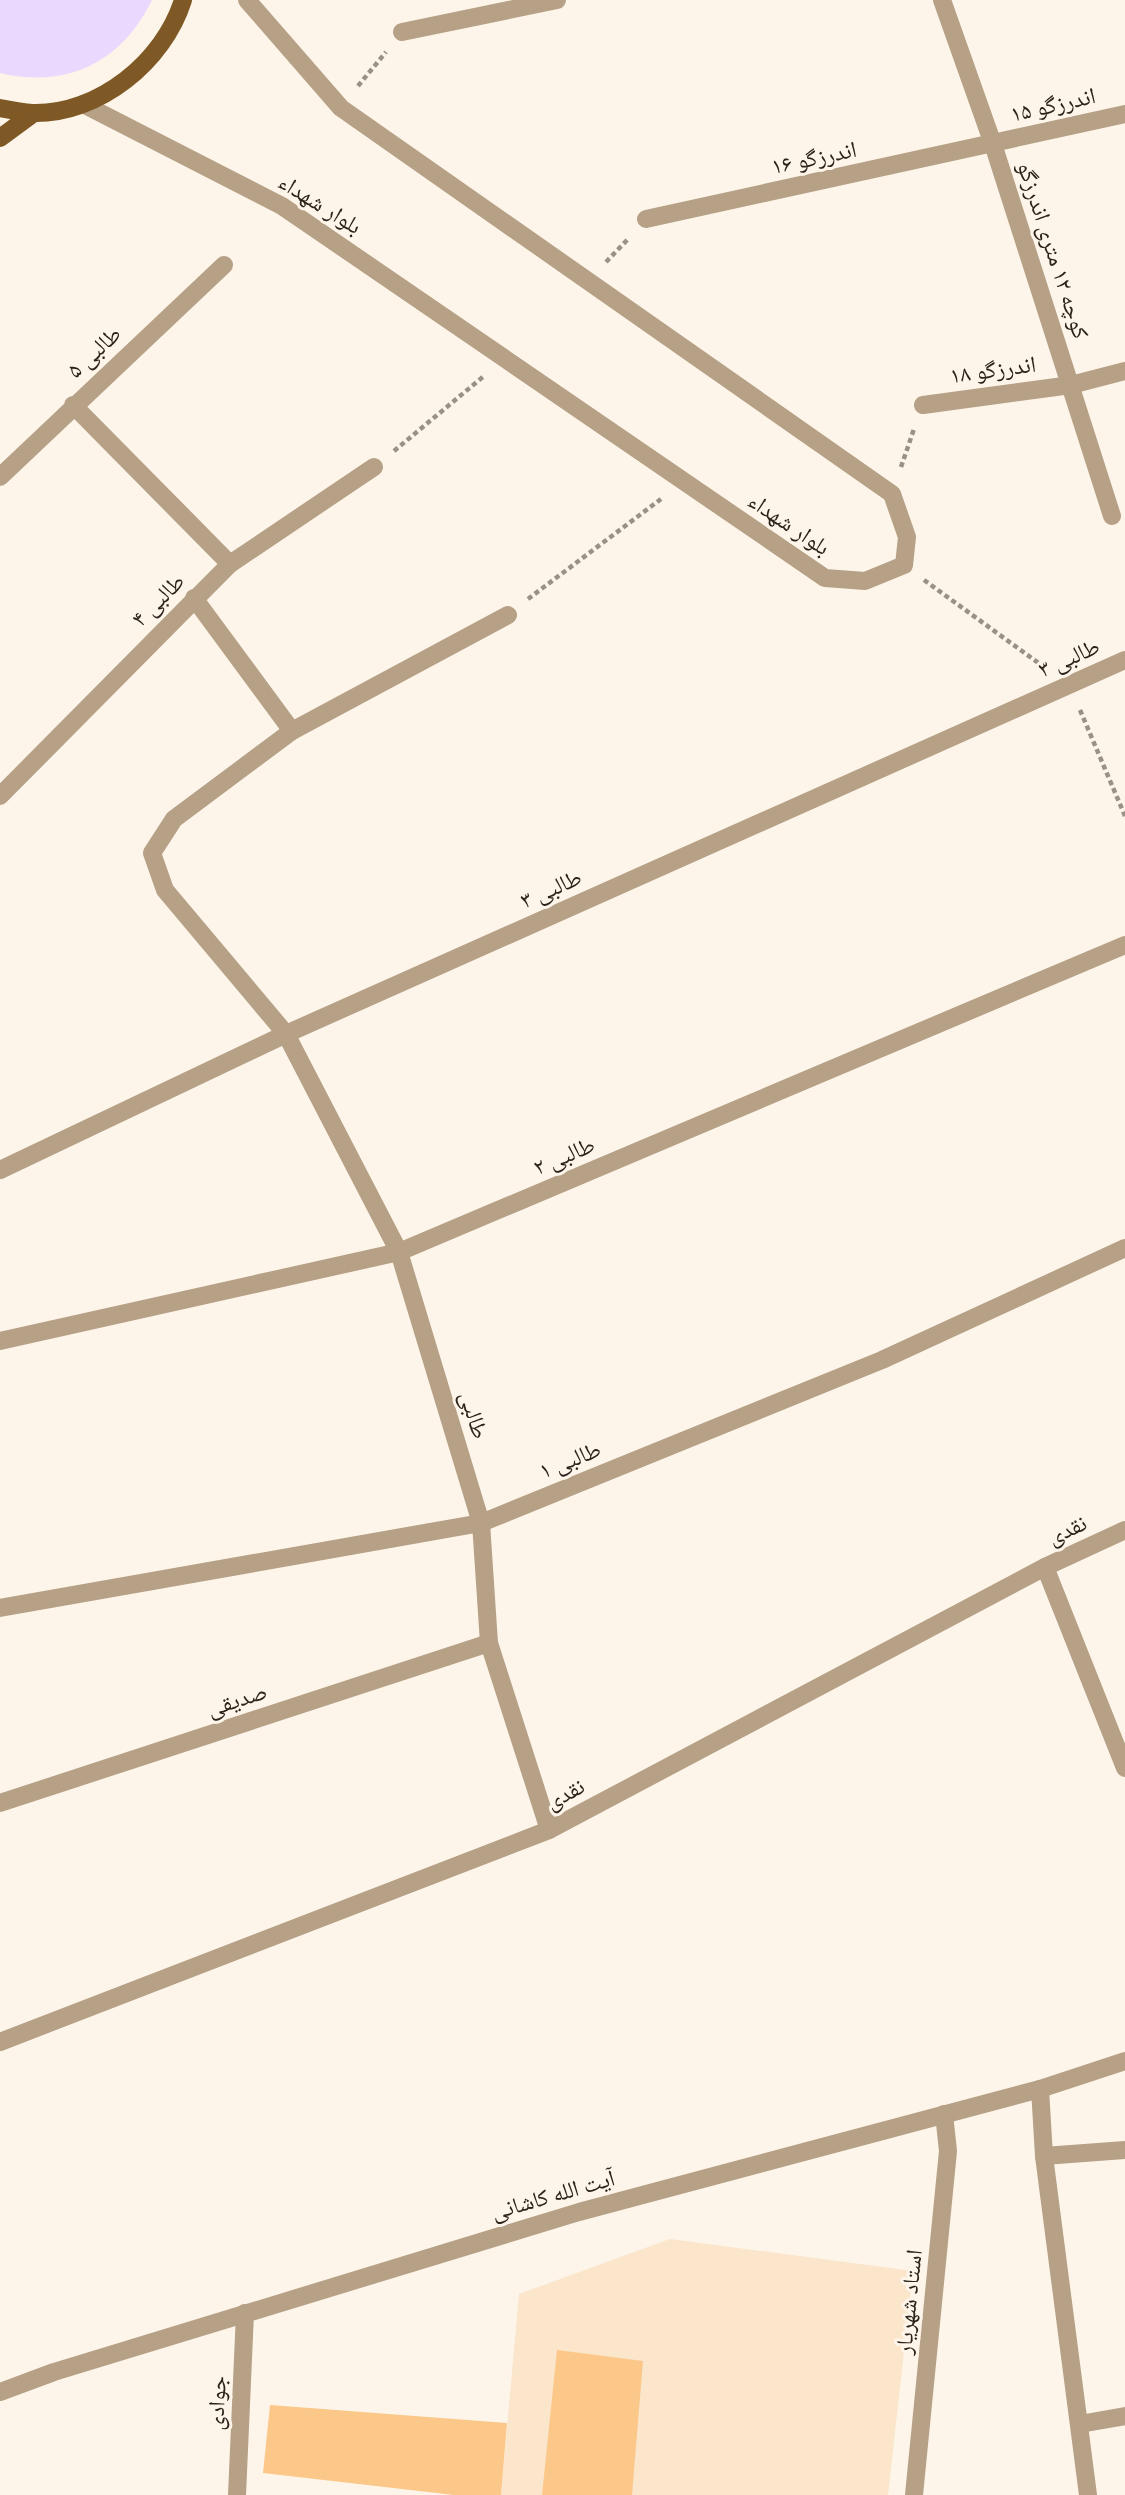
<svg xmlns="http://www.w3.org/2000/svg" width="1125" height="2495" font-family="'Roboto Condensed','Noto Naskh Arabic',sans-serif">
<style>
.built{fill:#fbe5cb}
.green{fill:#ebd8fe}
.building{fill:#fbc889}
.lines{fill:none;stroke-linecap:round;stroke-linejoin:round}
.path{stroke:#999187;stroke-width:4.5;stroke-dasharray:5 3.5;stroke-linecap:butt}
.minor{stroke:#b6a086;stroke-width:18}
.major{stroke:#7f5925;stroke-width:18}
.labels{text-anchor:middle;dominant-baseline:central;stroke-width:6;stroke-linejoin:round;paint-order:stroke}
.street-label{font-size:23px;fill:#2b2319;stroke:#fdf5ea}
</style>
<rect width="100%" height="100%" fill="#fdf5ea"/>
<!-- built -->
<polygon class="built" points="670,2239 913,2271 888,2495 501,2495 519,2294"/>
<!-- green -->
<path class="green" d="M0,0H152C122,62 67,89 0,73Z"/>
<!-- building -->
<g class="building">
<polygon points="557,2350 643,2361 632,2495 542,2495"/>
<polygon points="270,2405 507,2423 501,2495 454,2495 263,2473"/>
</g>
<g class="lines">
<!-- path -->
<g class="path">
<polyline points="358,86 386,52"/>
<polyline points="606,262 629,238"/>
<polyline points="394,451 484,376"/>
<polyline points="901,467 914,429"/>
<polyline points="924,580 1044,667"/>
<polyline points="528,599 661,499"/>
<polyline points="1080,710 1125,816"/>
</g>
<!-- minor -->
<g class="minor">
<polyline points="942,0 993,144 1112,516"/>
<polyline points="402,32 557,0"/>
<polyline points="83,104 282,206 825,578 865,581 904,565 907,537 892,494 341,108 247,0"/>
<polyline points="646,219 1125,114"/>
<polyline points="73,405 230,564"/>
<polyline points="923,405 1071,385 1125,371"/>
<polyline points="0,477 224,265"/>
<polyline points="194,598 292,731"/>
<polyline points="508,615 292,731 174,819 152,853 165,890 286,1034 399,1252 481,1523 489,1643 549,1830"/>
<polyline points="0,796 230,564 374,467"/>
<polyline points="0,1170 286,1034 1125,660"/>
<polyline points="0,1341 399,1252 1125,945"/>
<polyline points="1045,1567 1125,1768"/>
<polyline points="0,1608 481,1523 882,1360 1125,1248"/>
<polyline points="0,1803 489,1643"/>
<polyline points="0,2042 549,1830 1045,1567 1125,1530"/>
<polyline points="1040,2089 1044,2156 1088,2495"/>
<polyline points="1044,2156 1125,2150"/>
<polyline points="0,2392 54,2372 579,2212 1040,2089 1125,2061"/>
<polyline points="1080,2424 1125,2416"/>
<polyline points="237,2495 245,2313"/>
<polyline points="914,2495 948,2151 944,2114"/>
</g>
<!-- major -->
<g class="major">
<path d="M0,108C11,110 22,112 32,113C99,115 164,61 183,0"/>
<polyline points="0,138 34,113"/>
</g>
</g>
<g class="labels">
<!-- street labels -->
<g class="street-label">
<text transform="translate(1053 105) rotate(-13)">اندرزگو ۱۵</text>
<text transform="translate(814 158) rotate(-12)">اندرزگو ۱۶</text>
<text transform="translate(320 204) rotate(32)">بلوار شهداء</text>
<text transform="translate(1053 250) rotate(72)">کوچه ۱۲ متری اندرزگو</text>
<text transform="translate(94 352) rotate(-43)">طالبی ۵</text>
<text transform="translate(993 370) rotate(-8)">اندرزگو ۱۸</text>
<text transform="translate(789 524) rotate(34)">بلوار شهداء</text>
<text transform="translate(158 600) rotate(-45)">طالبی ۴</text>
<text transform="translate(1069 658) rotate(-24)">طالبی ۳</text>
<text transform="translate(551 889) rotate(-24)">طالبی ۳</text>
<text transform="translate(564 1156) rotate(-23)">طالبی ۲</text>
<text transform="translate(474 1415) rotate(73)">طالبی</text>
<text transform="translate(570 1460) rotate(-22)">طالبی ۱</text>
<text transform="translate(1067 1530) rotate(-25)">نقدی</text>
<text transform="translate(237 1700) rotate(-18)">صدیقی</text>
<text transform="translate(565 1794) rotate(-28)">نقدی</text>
<text transform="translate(553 2195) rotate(-16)">آیت الله کاشانی</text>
<text transform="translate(909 2302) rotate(-84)">استاد شهریار</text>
<text transform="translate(217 2403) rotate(-87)">جوادی</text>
</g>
</g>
</svg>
